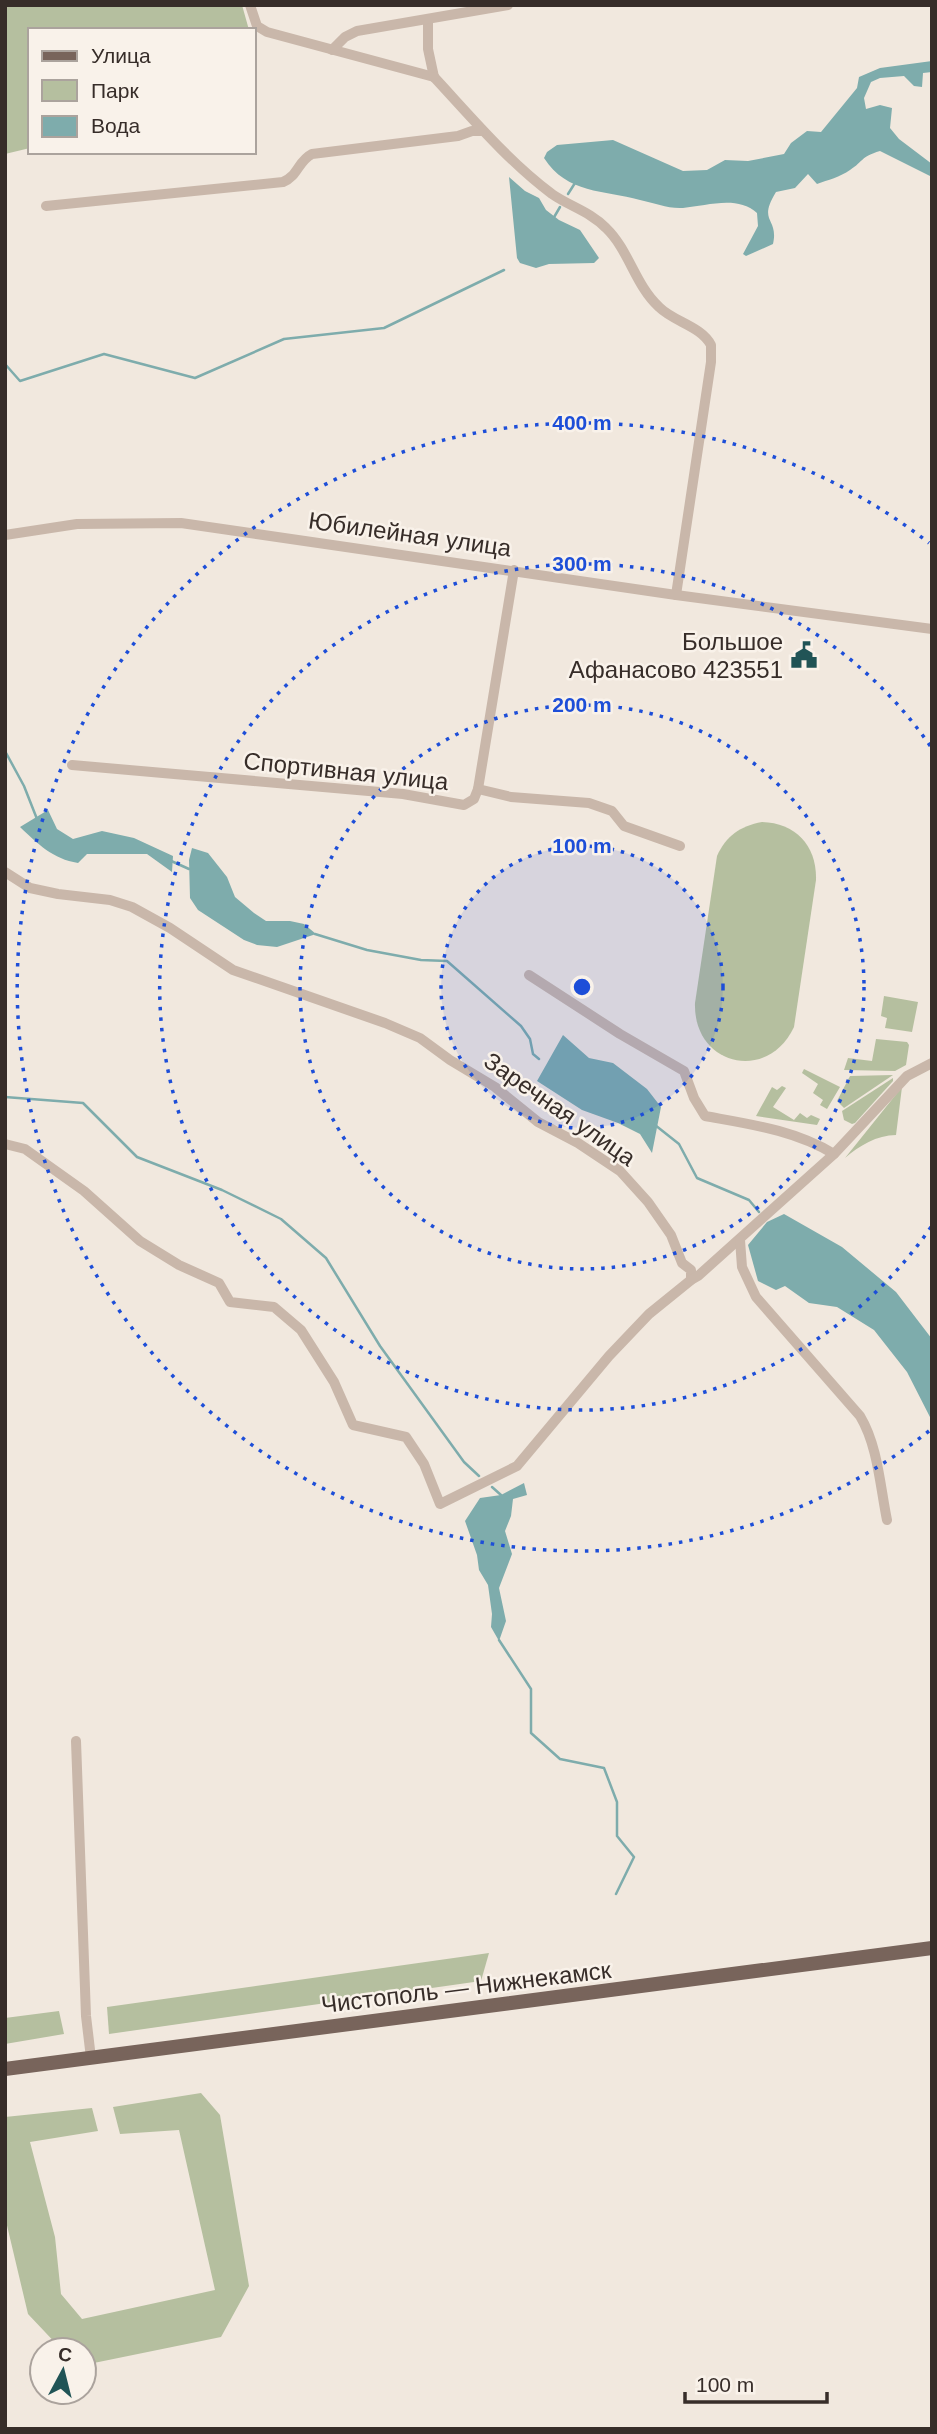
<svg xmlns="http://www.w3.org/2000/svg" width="937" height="2434" font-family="Arial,sans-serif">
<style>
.green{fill:#b5bf9f}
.water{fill:#7eacac}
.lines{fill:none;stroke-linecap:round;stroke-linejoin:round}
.stream{stroke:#7eacac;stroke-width:2.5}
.minor{stroke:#c9b7aa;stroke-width:10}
.primary{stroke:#78645b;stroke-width:14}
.ring{fill:none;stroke:#1d4ed8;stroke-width:3.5;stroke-dasharray:3.5 7}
.labels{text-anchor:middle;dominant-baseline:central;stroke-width:5;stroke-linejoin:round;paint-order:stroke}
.street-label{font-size:24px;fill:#372d29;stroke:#f9f2ea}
.poi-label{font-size:24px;fill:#372d29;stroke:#f9f2ea;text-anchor:end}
.centre{fill:#1d4ed8;stroke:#f9f2ea;stroke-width:3.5}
.ring-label{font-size:21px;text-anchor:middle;font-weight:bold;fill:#1d4ed8;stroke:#f9f2ea;stroke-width:5;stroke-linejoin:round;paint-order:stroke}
</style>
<rect width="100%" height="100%" fill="#f1e8de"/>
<!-- green -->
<g class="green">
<polygon points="5,5 242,5 249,30 30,30 30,148 5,154"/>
<path d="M762,822C796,823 817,846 816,880L794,1027C768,1083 693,1066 695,1003L717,856C726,836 740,826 762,822Z"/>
<polygon points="884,996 918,1002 912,1032 885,1028 887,1018 881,1016"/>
<polygon points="876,1039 907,1042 909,1045 906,1065 895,1071 844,1070 848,1058 872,1061"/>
<polygon points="804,1069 840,1087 827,1109 820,1105 823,1100 813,1093 818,1084 802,1073"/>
<polygon points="893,1075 844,1108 837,1101 850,1076"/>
<polygon points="893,1078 893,1081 855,1123 852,1124 844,1120 842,1111"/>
<polygon points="782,1086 786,1088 773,1107 794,1120 800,1113 807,1118 811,1115 820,1119 817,1125 756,1116 772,1087 777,1090"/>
<path d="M902,1087L896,1135C877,1135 859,1146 845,1158Z"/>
<polygon points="489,1953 481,1981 109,2034 107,2007"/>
<polygon points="59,2011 64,2034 5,2044 5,2018"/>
<polygon points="201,2093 220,2115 249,2286 221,2337 84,2365 84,2350 62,2350 28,2314 5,2217 5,2117 92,2108 98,2131 30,2142 55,2237 61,2294 82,2319 215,2290 179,2130 120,2134 113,2107"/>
</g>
<!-- water -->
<g class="water">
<path d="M932,61V72L923,73L922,87L914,86L904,76L880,78L871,82L864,98L866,109L880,105L892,108L890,128L899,139L932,164V177L880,151C860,157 864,161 850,170C840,177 828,180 817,184L808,174L795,188L776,192C757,223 779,217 773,244L746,256L743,254L758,226L757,213C737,195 707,206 683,208C668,209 655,203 640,200C604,190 567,194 544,158L547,152L557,145L613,140L683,171L707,170L725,160L748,161L784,154L791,143L807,131L821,132L857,88L859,77L880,68Z"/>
<polygon points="509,177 525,191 539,198 546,210 559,220 580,230 599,258 594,263 549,264 536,268 520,263 517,258"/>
<path d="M48,810L57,829L73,839L102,831L134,838L173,856L172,872L147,854H87L78,863C53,859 38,844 20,827Z"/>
<polygon points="192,848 208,853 227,877 235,897 254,913 266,921 290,921 304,924 316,934 277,947 257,945 244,940 198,910 190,898 189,860"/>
<polygon points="563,1035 589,1058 613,1063 647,1089 661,1107 652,1153 640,1134 618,1123 582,1110 537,1081"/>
<polygon points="784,1214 842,1247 896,1292 932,1339 932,1421 907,1372 874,1330 837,1307 809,1303 785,1286 776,1290 758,1281 748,1245 767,1222"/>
<polygon points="524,1483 527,1495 513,1499 511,1516 505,1531 512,1554 499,1588 506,1621 499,1641 491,1627 492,1614 488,1585 479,1570 477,1555 465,1521 480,1498 501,1495"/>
</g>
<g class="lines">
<!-- stream -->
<g class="stream">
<polyline points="568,194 575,183"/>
<polyline points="553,219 560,207"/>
<polyline points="5,364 20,381 104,354 195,378 284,339 384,328 504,270"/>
<polyline points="5,751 24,786 37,819"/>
<polyline points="169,860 189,869"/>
<polyline points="315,934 367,950 421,960 447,961 521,1026 530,1039 533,1054 539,1059"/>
<polyline points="5,1097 83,1103 137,1157 222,1190 281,1219 326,1258 380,1346 464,1462 479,1476"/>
<polyline points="655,1125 679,1144 697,1178 749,1200 759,1212"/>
<polyline points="492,1487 501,1495 501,1498"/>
<polyline points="499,1640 531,1689 531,1733 560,1759 604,1768 617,1802 617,1836 634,1857 616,1894"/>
</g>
<!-- minor -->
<g class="minor">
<polyline points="250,5 257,26 267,32 434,77"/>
<polyline points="428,21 428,49 434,77"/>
<polyline points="332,50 345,37 357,31 508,5"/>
<path d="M434,77C472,118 508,161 552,194C569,206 591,212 606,228C629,250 635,285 659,307C674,322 701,326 711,345V362L676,595"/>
<path d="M46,206L283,182C298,176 298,161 312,154L458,136L472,131H482"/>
<polyline points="5,535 77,524 181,523 676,595 932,629"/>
<polyline points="72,765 403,794 464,805 474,799 478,789 514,570"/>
<polyline points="478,789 511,797 589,803 612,811 624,826 680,846"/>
<polyline points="5,872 30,888 58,894 110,900 132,907 170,928 233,970 385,1023 420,1038 450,1060 495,1087 538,1122 578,1143 620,1171 648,1202 671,1235 682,1263 691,1270 691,1280"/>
<path d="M529,975L620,1034L684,1071L694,1098L705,1116C749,1124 795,1130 834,1154"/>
<polyline points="5,1144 25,1149 84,1191 140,1241 179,1265 219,1283 230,1302 274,1307 301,1330 334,1382 353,1425 406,1437 424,1464 440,1504 517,1466 609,1356 649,1314 691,1280 698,1276 834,1154 907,1076 932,1063"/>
<path d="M740,1240L742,1267L756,1297L860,1416C878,1446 880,1486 887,1520"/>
<polyline points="76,1741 86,2016 91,2058"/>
</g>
<!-- primary -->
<polyline class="primary" points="5,2069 932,1948"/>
</g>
<!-- distance rings -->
<circle cx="582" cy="987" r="141" fill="#1d4ed8" fill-opacity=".12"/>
<g class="ring">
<circle cx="582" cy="987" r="141"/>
<circle cx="582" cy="987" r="282"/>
<path d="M931 1227A423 423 0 1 1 931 747"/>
<path d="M929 1431A564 564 0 1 1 929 543"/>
</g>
<!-- icons -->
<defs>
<symbol id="civic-bare" viewBox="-9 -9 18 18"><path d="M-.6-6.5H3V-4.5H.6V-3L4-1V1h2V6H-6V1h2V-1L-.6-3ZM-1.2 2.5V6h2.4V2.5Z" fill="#215456" stroke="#f9f2ea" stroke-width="2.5" paint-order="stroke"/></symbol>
</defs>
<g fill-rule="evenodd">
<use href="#civic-bare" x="785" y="636" width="38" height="38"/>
</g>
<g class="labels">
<!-- street labels -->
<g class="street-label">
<text transform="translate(410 534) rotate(8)">Юбилейная улица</text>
<text transform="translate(346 771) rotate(6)">Спортивная улица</text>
<text transform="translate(560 1109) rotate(35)">Заречная улица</text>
<text transform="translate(466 1987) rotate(-7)">Чистополь — Нижнекамск</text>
</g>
<!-- poi labels -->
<g class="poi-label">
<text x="783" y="641">Большое<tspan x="783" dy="28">Афанасово 423551</tspan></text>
</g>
</g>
<circle cx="582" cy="987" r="10" class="centre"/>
<g class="ring-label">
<text x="582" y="430">400 m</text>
<text x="582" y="571">300 m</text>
<text x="582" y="712">200 m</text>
<text x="582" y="853">100 m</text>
</g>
<!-- border -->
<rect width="937" height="2434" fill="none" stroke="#372d29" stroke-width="14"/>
<!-- legend -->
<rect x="28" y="28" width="228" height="126" fill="#f9f2ea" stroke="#aba39d" stroke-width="2"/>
<rect x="42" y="51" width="35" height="10" fill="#78645b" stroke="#aba39d" stroke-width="2"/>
<text x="91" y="63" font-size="21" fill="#372d29">Улица</text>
<rect x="42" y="80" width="35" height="21" fill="#b5bf9f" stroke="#aba39d" stroke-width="2"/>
<text x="91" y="98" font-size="21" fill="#372d29">Парк</text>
<rect x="42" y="116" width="35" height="21" fill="#7eacac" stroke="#aba39d" stroke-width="2"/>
<text x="91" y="133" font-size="21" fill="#372d29">Вода</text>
<!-- north arrow -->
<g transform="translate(63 2371) rotate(7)"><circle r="33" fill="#f9f2ea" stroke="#aba39d" stroke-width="2"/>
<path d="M0-5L12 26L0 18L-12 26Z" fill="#215456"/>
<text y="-10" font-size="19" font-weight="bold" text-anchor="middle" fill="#372d29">С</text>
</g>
<!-- scale -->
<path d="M685 2392v10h142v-10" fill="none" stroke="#372d29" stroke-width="3.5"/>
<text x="696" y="2392" font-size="21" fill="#372d29" stroke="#f9f2ea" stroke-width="5" paint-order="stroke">100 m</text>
</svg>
